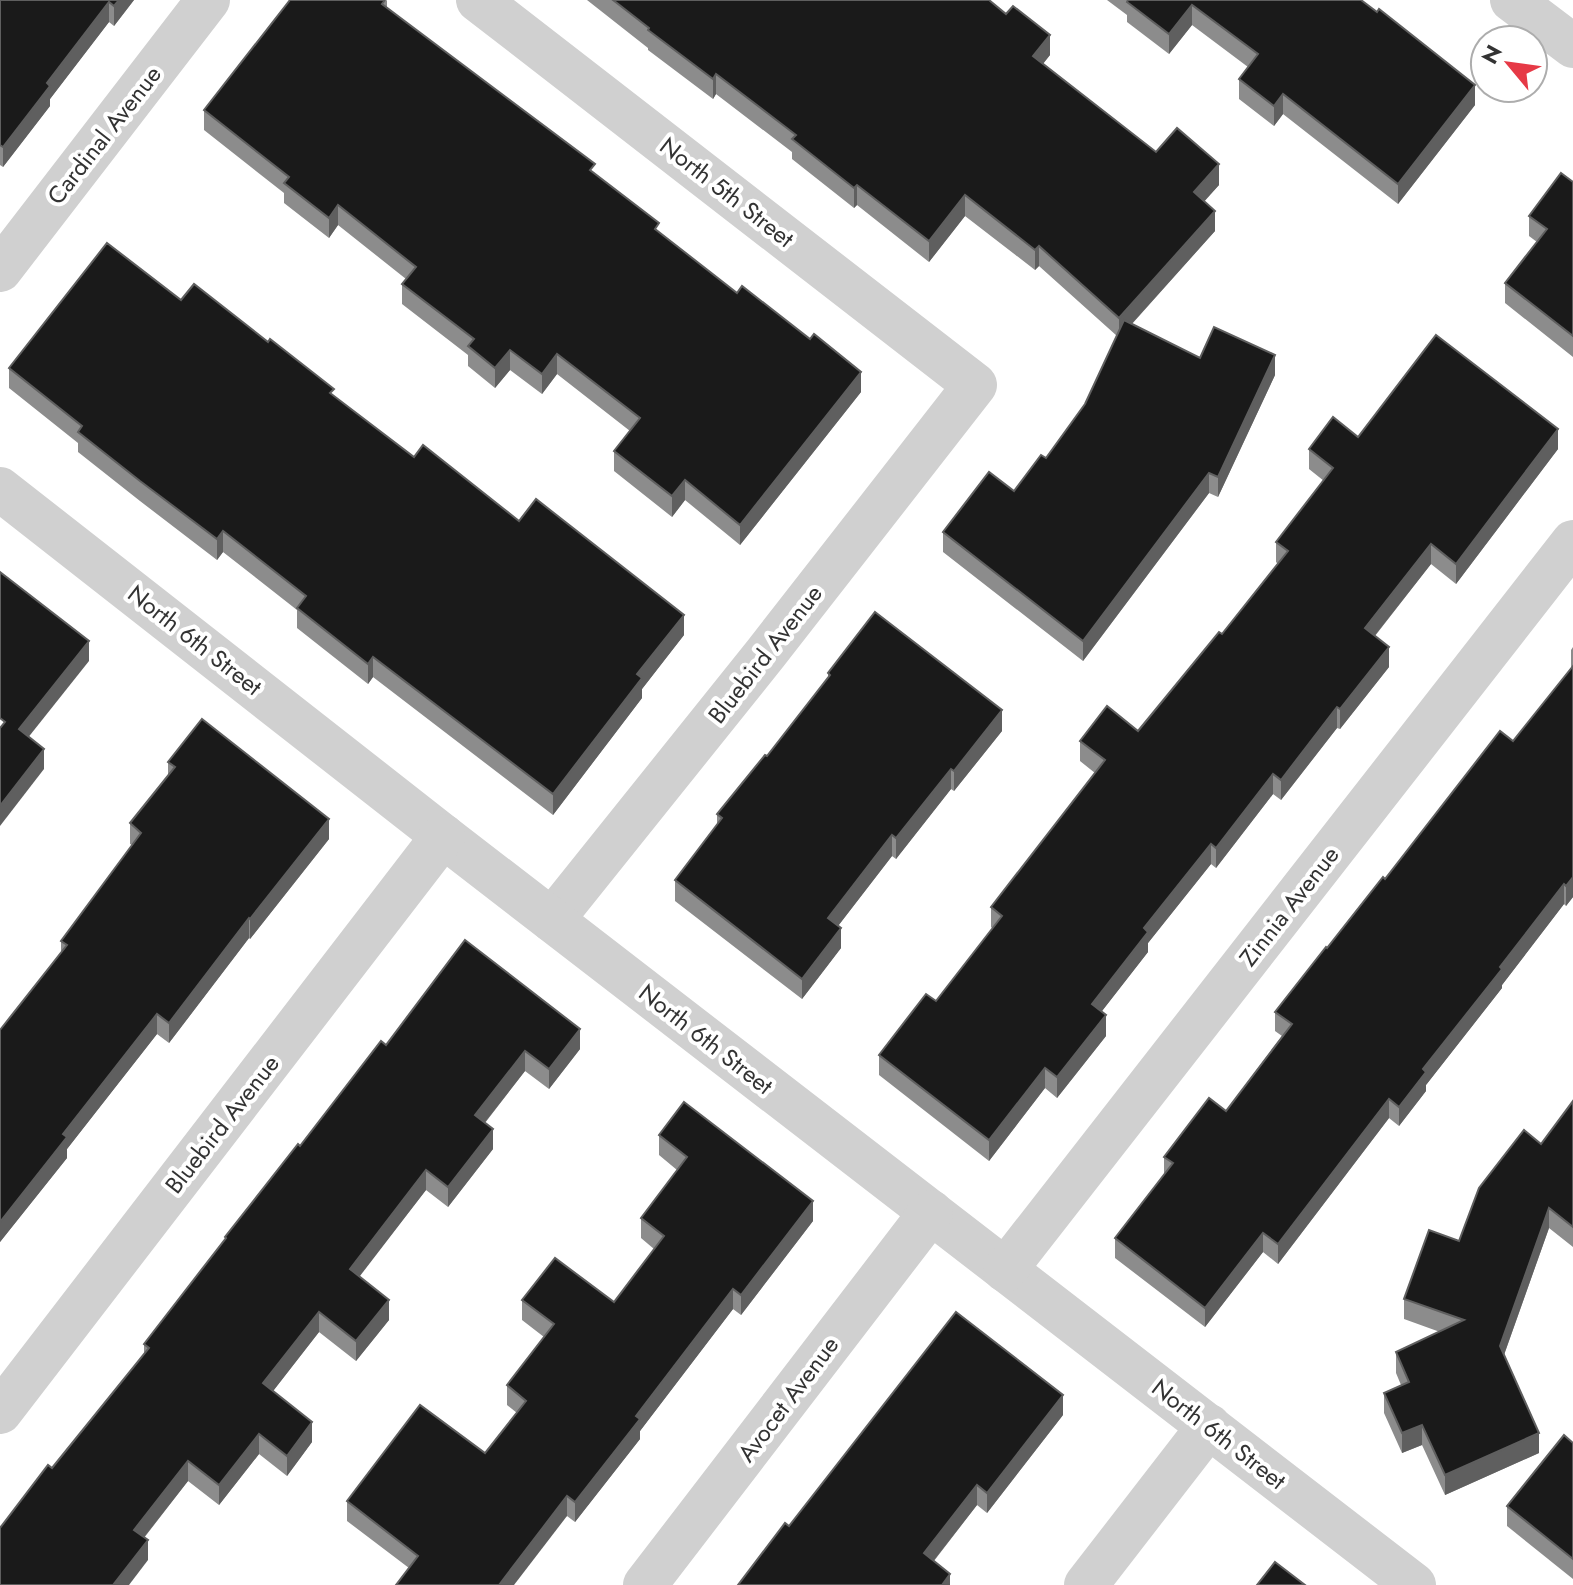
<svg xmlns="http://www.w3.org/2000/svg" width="1573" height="1585" font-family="Jost,sans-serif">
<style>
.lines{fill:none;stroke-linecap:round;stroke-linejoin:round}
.minor{stroke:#d0d0d0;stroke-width:44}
.wall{fill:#8c8c8c}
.shaded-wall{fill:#5f5f5f}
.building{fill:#1a1a1a;stroke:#5f5f5f;stroke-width:2}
.labels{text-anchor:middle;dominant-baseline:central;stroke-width:8;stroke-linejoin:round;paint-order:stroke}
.street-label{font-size:24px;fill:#333;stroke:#fff}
</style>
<rect width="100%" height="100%" fill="#fff"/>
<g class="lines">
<!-- minor -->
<g class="minor">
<polyline points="478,0 975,385 766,653 552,920"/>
<polyline points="1512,0 1573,46"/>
<polyline points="0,270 208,0"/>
<polyline points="0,489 443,836 1414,1585"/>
<polyline points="1005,1270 1573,542"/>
<polyline points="0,1412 443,836"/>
<polyline points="645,1585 931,1212"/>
<polyline points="1086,1585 1209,1426"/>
</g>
</g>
<!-- wall -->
<g class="wall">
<polygon points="0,0 134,0 114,26 109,22 50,99 50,106 3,167 0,165"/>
<polygon points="387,0 387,7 595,174 659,232 861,392 740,545 685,500 672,517 614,471 614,451 630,431 557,374 542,394 510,370 495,388 468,366 468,355 402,304 402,284 406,279 338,225 329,238 284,203 284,193 204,130 204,110"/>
<polygon points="587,0 989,0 1050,55 1043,64 1156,152 1219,185 1204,201 1215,231 1132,324 1200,358 1275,375 1218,497 1209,493 1083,661 943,552 943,532 1014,491 1046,458 1085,404 1117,336 1039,266 1035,270 965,216 929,262 857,205 854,208 792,159 792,152 716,94 713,99 648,50 648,48"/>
<polygon points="1107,0 1361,0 1475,105 1398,204 1283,114 1274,126 1239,99 1239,79 1248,67 1192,25 1169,54 1127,22 1127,15"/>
<polygon points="1573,182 1573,357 1505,303 1505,283 1537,242 1529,236 1529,216"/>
<polygon points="181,300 334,396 414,457 519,521 684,635 642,689 642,698 553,815 373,677 368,684 297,628 297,610 223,552 217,560 140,501 78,452 78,443 9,388 9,368"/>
<polygon points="1358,437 1558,449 1456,584 1431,564 1375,636 1389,667 1340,729 1337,728 1281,800 1273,794 1216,868 1211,864 1148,943 1148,952 1101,1012 1106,1036 1057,1098 1045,1088 989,1161 879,1075 879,1055 936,1001 993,929 991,927 991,907 1095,773 1080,761 1080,741 1138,731 1222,634 1278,564 1276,562 1276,542 1324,481 1309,469 1309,449"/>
<polygon points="1573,647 1573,897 1566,906 1564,904 1502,985 1502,988 1426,1085 1426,1091 1399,1126 1389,1118 1278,1264 1263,1252 1205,1327 1115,1258 1115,1238 1164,1175 1164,1157 1226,1111 1282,1036 1275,1031 1275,1012 1385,879 1513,741 1571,668 1571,650"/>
<polygon points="828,673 1002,731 954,791 951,789 896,859 892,856 838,926 841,948 802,999 675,901 675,880 717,825 717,814 767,756 828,678"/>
<polygon points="168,762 329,839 250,939 249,938 169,1043 157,1034 67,1149 67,1158 0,1242 0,1030 61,953 61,941 132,845 130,844 130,823 168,776"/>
<polygon points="386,1045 580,1049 549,1089 525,1071 485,1123 493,1149 448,1207 426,1190 359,1276 389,1320 356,1361 319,1332 273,1391 312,1442 287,1476 259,1454 219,1505 188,1481 144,1538 148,1560 52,1468 144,1354 144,1344 225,1240 225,1237 300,1146"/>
<polygon points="1573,1101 1573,1247 1549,1228 1504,1355 1539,1453 1445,1495 1422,1445 1402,1453 1384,1413 1384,1393 1401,1385 1396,1373 1396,1352 1440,1332 1404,1319 1404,1299 1459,1241 1541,1144"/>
<polygon points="659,1135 813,1221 741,1315 733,1309 640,1431 640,1439 575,1522 567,1516 409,1568 347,1521 347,1501 485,1453 517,1413 507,1405 507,1385 544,1337 522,1320 522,1300 614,1302 654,1249 641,1238 641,1218 677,1170 659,1155"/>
<polygon points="1063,1415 987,1513 977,1505 934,1561 950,1585 789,1526"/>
<polygon points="1573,1443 1573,1579 1507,1526 1507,1506"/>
</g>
<!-- shaded-wall -->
<g class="shaded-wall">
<polygon points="119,0 134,0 114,26 114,6"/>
<polygon points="109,2 109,22 50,99 50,106 3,167 3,147 47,83"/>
<polygon points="1192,5 1192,25 1169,54 1169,34"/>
<polygon points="1050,35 1050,55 1033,76 1033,56"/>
<polygon points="716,74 716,94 713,99 713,79"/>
<polygon points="1475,85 1475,105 1398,204 1398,184"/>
<polygon points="1283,94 1283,114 1274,126 1274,106"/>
<polygon points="1219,164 1219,185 1194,213 1194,192"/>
<polygon points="857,185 857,205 854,208 854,188"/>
<polygon points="965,195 965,216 929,262 929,241"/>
<polygon points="338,205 338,225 329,238 329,218"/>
<polygon points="1215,211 1215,231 1119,338 1119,318"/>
<polygon points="1039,246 1039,266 1035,270 1035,250"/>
<polygon points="510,350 510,370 495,388 495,368"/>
<polygon points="557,354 557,374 542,394 542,374"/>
<polygon points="1275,355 1275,375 1218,497 1218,477"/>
<polygon points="861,372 861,392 740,545 740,525"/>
<polygon points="1558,429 1558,449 1456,584 1456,564"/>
<polygon points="1209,473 1209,493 1083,661 1083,641"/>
<polygon points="685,480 685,500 672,517 672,496"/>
<polygon points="223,531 223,552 217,560 217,539"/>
<polygon points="1431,544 1431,564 1365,648 1365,628"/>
<polygon points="684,615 684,635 642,689 642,698 553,815 553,794 637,674"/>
<polygon points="89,641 89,661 19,749 19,729"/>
<polygon points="1389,647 1389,667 1340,729 1340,709"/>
<polygon points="373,657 373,677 368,684 368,664"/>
<polygon points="1337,707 1337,728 1281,800 1281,780"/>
<polygon points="1002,710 1002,731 954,791 954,771"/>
<polygon points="44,749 44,769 0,826 0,806"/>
<polygon points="951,769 951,789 896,859 896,838"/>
<polygon points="1273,774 1273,794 1216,868 1216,848"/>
<polygon points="329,819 329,839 250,939 250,919"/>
<polygon points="892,835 892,856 828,939 828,918"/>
<polygon points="1211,844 1211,864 1148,943 1148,952 1092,1024 1092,1004 1144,928"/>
<polygon points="1573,877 1573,897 1566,906 1566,886"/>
<polygon points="1564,884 1564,904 1502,985 1502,988 1426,1085 1426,1091 1399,1126 1399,1107 1423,1069"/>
<polygon points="249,918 249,938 169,1043 169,1023"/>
<polygon points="841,928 841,948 802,999 802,979"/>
<polygon points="157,1014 157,1034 67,1149 67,1158 0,1242 0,1222 63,1134"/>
<polygon points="1106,1015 1106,1036 1057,1098 1057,1077"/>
<polygon points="580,1029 580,1049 549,1089 549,1069"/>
<polygon points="525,1051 525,1071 475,1135 475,1115"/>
<polygon points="1045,1068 1045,1088 989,1161 989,1140"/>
<polygon points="1389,1099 1389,1118 1278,1264 1278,1244"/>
<polygon points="493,1129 493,1149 448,1207 448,1187"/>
<polygon points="426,1170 426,1190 350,1289 350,1269"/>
<polygon points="813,1201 813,1221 741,1315 741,1295"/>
<polygon points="1549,1208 1549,1228 1500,1366 1500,1346"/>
<polygon points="1263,1233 1263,1252 1205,1327 1205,1308"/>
<polygon points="733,1289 733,1309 640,1431 640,1439 575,1522 575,1502 636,1416"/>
<polygon points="389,1300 389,1320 356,1361 356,1341"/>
<polygon points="319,1312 319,1332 263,1404 263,1383"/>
<polygon points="1063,1395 1063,1415 987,1513 987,1493"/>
<polygon points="312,1422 312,1442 287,1476 287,1456"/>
<polygon points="1422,1425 1422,1445 1402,1453 1402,1433"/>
<polygon points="1539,1433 1539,1453 1445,1495 1445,1475"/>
<polygon points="259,1434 259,1454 219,1505 219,1485"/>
<polygon points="188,1461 188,1481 134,1550 134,1530"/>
<polygon points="977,1485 977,1505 924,1573 924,1553"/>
<polygon points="567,1496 567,1516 514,1585 499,1585"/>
<polygon points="148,1540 148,1560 129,1585 113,1585"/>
<polygon points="950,1574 950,1585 942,1585"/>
</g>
<!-- building -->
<g class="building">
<polygon points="0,0 119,0 114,6 109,2 47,83 50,86 3,147 0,145"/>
<polygon points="290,0 385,0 382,4 595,164 590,170 659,223 655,229 737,293 742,286 810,339 814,334 861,372 740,525 685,480 672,496 614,451 640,418 557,354 542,374 510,350 495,368 468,346 474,339 402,284 416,267 338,205 329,218 284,183 289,177 204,110"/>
<polygon points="613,0 989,0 1006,14 1013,6 1050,35 1033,56 1156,152 1177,128 1219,164 1194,192 1215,211 1119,318 1039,246 1035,250 965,195 929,241 857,185 854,188 792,139 796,135 716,74 713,79 648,30 649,28"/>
<polygon points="1128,0 1361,0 1377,12 1379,9 1475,85 1398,184 1283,94 1274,106 1239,79 1258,54 1192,5 1169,34 1127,2"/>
<polygon points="1561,173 1573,182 1573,336 1505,283 1547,229 1529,216"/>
<polygon points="107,243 181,300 194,284 268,342 270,339 334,389 330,393 414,457 423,445 519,521 536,499 684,615 637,674 642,678 553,794 373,657 368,664 297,608 306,596 223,531 217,539 140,481 78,432 82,426 9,368"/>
<polygon points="1124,320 1200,358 1214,327 1275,355 1218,477 1209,473 1083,641 943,532 989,472 1014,491 1041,455 1046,458 1085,404"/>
<polygon points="1436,335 1558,429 1456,564 1431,544 1365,628 1389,647 1340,709 1337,707 1281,780 1273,774 1216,848 1211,844 1144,928 1148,932 1092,1004 1106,1015 1057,1077 1045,1068 989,1140 879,1055 926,994 936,1001 1002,916 991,907 1105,760 1080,741 1107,706 1138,731 1219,632 1222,634 1288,551 1276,542 1333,468 1309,449 1333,417 1358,437"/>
<polygon points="0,572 89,641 19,729 44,749 0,806 0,728 5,722 0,718"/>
<polygon points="875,612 1002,710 954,771 951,769 896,838 892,835 828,918 841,928 802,979 675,880 722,818 717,814 765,755 767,756 830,675 828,673"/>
<polygon points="1573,666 1573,877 1566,886 1564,884 1500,967 1502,969 1423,1069 1426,1072 1399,1107 1389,1099 1278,1244 1263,1233 1205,1308 1115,1238 1173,1163 1164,1157 1209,1098 1226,1111 1292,1024 1275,1012 1326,947 1327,948 1383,877 1385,879 1500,731 1513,741"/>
<polygon points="202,719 329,819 250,919 249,918 169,1023 157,1014 63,1134 67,1137 0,1222 0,1030 67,945 61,941 141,833 130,823 175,767 168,762"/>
<polygon points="465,940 580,1029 549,1069 525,1051 475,1115 493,1129 448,1187 426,1170 350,1269 389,1300 356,1341 319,1312 263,1383 312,1422 287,1456 259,1434 219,1485 188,1461 134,1530 148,1540 113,1585 0,1585 0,1528 48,1465 52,1468 149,1348 144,1344 226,1238 225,1237 298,1144 300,1146 381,1041 386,1045"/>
<polygon points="1573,1101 1573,1227 1549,1208 1500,1346 1539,1433 1445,1475 1422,1425 1402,1433 1384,1393 1409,1382 1396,1352 1464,1320 1404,1299 1429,1230 1459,1241 1479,1188 1524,1130 1541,1144"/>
<polygon points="684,1102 813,1201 741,1295 733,1289 636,1416 640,1419 575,1502 567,1496 499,1585 396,1585 418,1556 347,1501 420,1405 485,1453 526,1401 507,1385 554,1324 522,1300 555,1258 614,1302 664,1236 641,1218 687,1157 659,1135"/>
<polygon points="956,1312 1063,1395 987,1493 977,1485 924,1553 950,1574 942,1585 738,1585 785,1523 789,1526"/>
<polygon points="1564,1435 1573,1443 1573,1559 1507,1506"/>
<polygon points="1275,1562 1305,1585 1257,1585"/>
</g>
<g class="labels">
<!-- street labels -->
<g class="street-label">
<text transform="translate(104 135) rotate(-52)">Cardinal Avenue</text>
<text transform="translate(727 192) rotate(38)">North 5th Street</text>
<text transform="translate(195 640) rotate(38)">North 6th Street</text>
<text transform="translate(765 654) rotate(-52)">Bluebird Avenue</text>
<text transform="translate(1289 906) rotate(-52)">Zinnia Avenue</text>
<text transform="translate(706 1039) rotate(38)">North 6th Street</text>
<text transform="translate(222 1124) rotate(-52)">Bluebird Avenue</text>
<text transform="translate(788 1399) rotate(-53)">Avocet Avenue</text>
<text transform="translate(1219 1434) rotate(38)">North 6th Street</text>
</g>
</g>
<!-- north arrow -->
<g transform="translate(1509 64) rotate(299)"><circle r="38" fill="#ffffff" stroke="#adadad" stroke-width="2"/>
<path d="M0-6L14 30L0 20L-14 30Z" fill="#e63946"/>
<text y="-12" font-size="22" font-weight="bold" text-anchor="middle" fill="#333333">N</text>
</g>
</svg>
